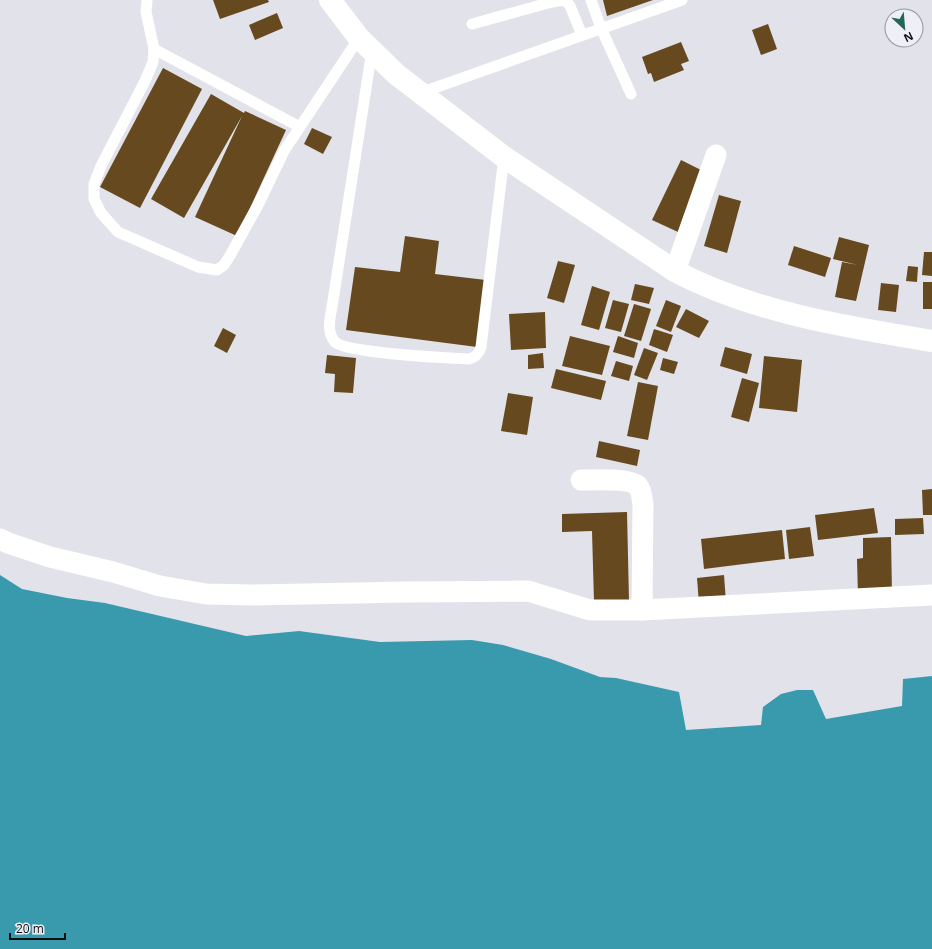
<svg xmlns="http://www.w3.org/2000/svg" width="932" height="949" font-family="'Open Sans',sans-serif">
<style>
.water{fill:#399aae}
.building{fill:#66491e}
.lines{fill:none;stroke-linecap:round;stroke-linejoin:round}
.service{stroke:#fff;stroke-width:11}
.minor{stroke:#fff;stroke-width:21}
.tertiary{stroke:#fff;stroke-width:22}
</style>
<rect width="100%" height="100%" fill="#e2e2ea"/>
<!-- water -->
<polygon class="water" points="0,575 22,589 67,598 105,603 246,636 299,631 380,642 472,640 503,645 551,659 600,677 616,678 679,692 686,730 761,725 763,707 781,694 797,690 813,690 826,719 902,706 903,679 932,676 932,949 0,949"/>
<!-- building -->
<g class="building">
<polygon points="213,0 268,0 269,2 220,19"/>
<polygon points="603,0 653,0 607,16"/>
<polygon points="277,13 283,28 255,40 249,25"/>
<polygon points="768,24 777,49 761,55 752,30"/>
<polygon points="681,42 689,61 681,64 684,70 654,82 651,73 648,74 642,57"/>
<polygon points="163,68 202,89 140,208 100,187"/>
<polygon points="211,94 244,113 245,111 286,130 237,236 195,217 242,116 184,218 151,199"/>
<polygon points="312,128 332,137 323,154 304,144"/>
<polygon points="681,160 707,173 678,232 652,220"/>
<polygon points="719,195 741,201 727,253 704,246"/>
<polygon points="405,236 439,241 435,274 486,280 477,347 346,330 355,267 400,272"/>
<polygon points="839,237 869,245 856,301 835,297 842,262 858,265 833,259"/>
<polygon points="794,246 831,258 825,277 788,265"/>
<polygon points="924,252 932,252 932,276 922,275"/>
<polygon points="558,261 575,265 564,303 547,298"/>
<polygon points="908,266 918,267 917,282 906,281"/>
<rect x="923" y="282" width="9" height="27"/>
<polygon points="881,283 899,285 896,312 878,310"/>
<polygon points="635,284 654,288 649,304 631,300"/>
<polygon points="592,286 610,292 599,330 581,325"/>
<polygon points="613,300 629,304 621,332 605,328"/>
<polygon points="666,300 681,306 671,332 656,326"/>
<polygon points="634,304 651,309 641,341 624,336"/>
<polygon points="686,309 709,321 699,338 676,327"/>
<polygon points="545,312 546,348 511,350 509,314"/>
<polygon points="223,328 236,335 227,353 214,346"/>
<polygon points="654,329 673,335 667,352 649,345"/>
<polygon points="570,336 610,346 602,375 562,366"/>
<polygon points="618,336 638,343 634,358 613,352"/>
<polygon points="725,347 752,354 747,374 720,366"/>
<polygon points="644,348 658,353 647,380 634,375"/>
<polygon points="543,353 544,368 528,369 528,355"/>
<polygon points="327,355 356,358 353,393 334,392 335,374 325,373"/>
<polygon points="764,356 802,360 797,412 759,408"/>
<polygon points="663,358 678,362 674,374 660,370"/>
<polygon points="616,361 633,366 629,381 611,376"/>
<polygon points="556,369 606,381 601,400 551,388"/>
<polygon points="742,378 759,383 749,422 731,417"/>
<polygon points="638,382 658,386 648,440 627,436"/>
<polygon points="508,393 533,397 527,435 501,431"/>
<polygon points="599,441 640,450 637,466 596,457"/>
<polygon points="932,489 932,515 923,515 922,490"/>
<polygon points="874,508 878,533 818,540 815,515"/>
<polygon points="627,512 629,601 594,602 592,531 562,532 562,514"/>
<polygon points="923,518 924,534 895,535 895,519"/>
<polygon points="810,527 814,556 789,559 786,530"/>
<polygon points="782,530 785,559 704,569 701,539"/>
<polygon points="891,537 892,595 858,596 857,559 863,558 863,538"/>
<polygon points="724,575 726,602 699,604 697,578"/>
</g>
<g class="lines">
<!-- service -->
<g class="service">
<polyline points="147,0 146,12 154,49 153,62 145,81 101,166 94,184 94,199 101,213 118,232 198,267 217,270 224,265 231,254 258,205 284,151 359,38"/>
<polyline points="591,0 601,28 631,94"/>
<polyline points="472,24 552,2 565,0 570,6 582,35"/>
<polyline points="154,49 300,127"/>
<path d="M372,50L332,307C330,318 326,332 335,342C346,353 448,358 469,359C476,357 479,354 481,347L504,157"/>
<polyline points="420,93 682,0"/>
</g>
<!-- minor -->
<g class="minor">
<polyline points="675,271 716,155"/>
<path d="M581,480C593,480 630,478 638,486C642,491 642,499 643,505L642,610"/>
<polyline points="0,539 8,543 50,557 113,572 160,586 206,594 253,595 406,592 528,591 590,610 642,610 932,595"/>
</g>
<!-- tertiary -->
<path class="tertiary" d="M330,0L359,38L396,74L504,157L675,271C752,312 846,327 932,341"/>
</g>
<!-- north arrow -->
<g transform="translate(904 28) rotate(154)"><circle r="19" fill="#efeff7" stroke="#95959b"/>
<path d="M0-3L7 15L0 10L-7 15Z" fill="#246656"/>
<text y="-6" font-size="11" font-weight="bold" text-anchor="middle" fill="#0e0e10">N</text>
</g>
<!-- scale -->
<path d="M10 933v6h55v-6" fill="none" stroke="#0e0e10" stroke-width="2"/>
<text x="16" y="933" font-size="12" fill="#0e0e10" stroke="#efeff7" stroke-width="3" paint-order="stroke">20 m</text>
</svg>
